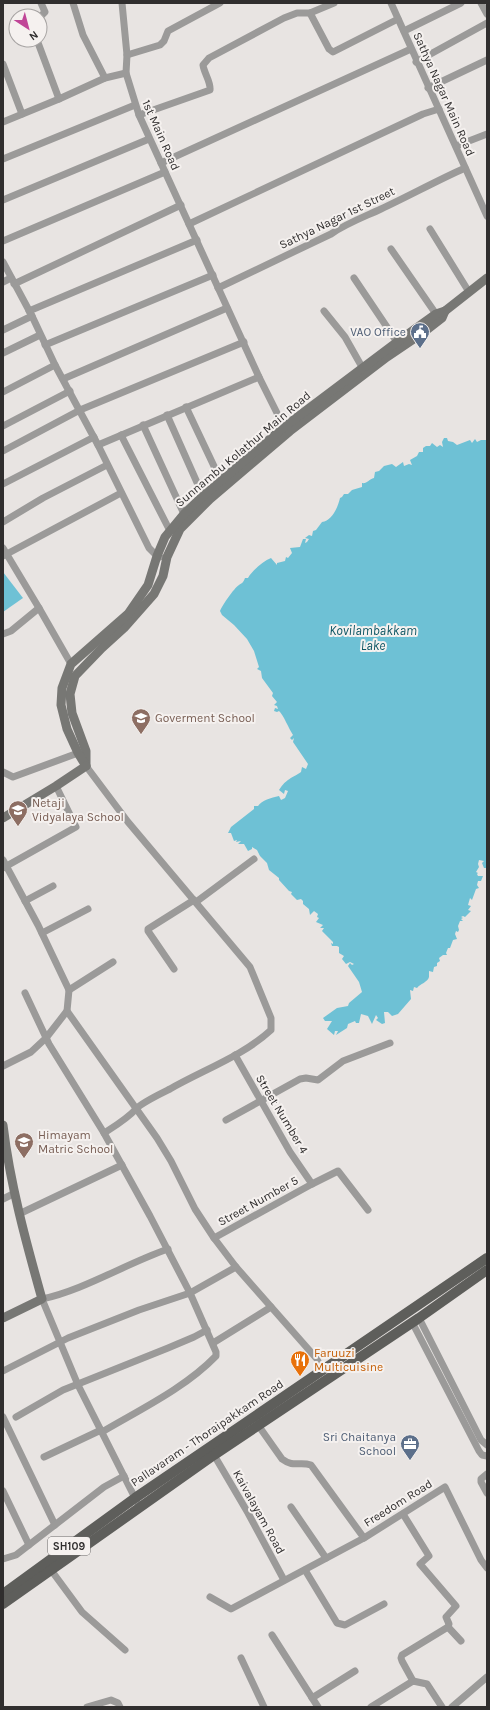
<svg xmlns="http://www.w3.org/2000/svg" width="490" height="1710" font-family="Karla,sans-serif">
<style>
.water{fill:#6ec1d5}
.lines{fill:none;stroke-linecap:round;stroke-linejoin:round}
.street{stroke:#9b9a99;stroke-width:7}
.secondary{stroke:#777774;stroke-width:9}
.primary{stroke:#5e5e5b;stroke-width:10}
.labels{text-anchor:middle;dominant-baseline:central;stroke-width:4;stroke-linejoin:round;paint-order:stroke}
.shield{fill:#f5f1ef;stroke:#6b6868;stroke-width:1}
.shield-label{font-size:11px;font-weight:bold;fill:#302e2e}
.street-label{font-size:12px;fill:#302e2e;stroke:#f5f1ef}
.service-label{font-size:12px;fill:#4e5e75;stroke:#f5f1ef;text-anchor:end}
.education-label{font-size:12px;fill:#785e54;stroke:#f5f1ef;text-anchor:start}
.food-label{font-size:12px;fill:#c56008;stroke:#f5f1ef;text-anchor:start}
.water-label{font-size:13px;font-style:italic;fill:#0a5462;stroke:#f5f1ef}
</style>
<rect width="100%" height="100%" fill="#e8e4e2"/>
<!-- water -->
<g class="water">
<path d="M444,438H447L448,441L453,442L457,445L470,440L472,443L475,439L477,442L481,440H486L487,438V866L486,868H484L482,863L484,861L479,860L478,864L479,867L476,872L478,873L477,874L478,876H483L481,881H478L477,885L479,888L476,889L472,900L470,898L468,905L471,906L468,910L471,911L465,917L463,916L461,917L463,918L461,919L463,921H460L458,926L459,930L458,932L456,931L455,934L457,939L453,940L450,948H448L446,953L447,955H443L439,958L440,961L437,963V966L434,967L433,972L429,971C429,973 429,975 429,977C428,982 420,984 417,988L414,987L413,991L410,990L411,999L398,1014L392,1016L388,1012H384L385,1023L382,1024L376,1020L378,1018L376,1015L372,1024L368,1016L361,1014L359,1023H356L355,1021L348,1024L347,1028L336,1035L338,1031H335L334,1035L327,1029L332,1021H325L323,1018L337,1008L348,1006L349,1003L362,992L359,982L348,966L350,963L352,965L354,964L350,962L346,964L342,959L344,956L339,953V947L337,946H332L331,943L333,944V942L322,931L324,928H320L323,925L316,922L319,918L317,917L318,914L314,911L310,915L309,909L303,904V901L301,899L297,900L291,894L292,892L289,891L279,880V878L269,870L267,863L260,856L257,850L252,847V849L248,851L244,844H238L241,841L236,842L237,840L234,841L231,833H228L231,827L254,809V806H258C262,800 271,798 279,796L281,800L285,798L288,791L285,790L284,794L279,790C287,778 291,779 301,772L302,767L306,769L308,764L293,742L294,738L292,740L290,738L293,735C289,729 283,714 279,711L277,712L274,711L275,708L278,709L277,706L274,705L277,702L272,696L273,693L262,678L261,671L257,669L259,667L254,651L247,639L234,625L222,615L220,611C222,606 234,588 239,585C242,583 243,583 245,578H248C252,571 263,561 271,558L277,565V563L285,561L286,557L288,558L292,553L290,548L300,547L303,539H306L305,543L307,542L309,539L305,538L309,535L312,536L313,531L316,530L322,522C332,521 338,507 340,498L342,497L344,494H348L352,490L362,487V483C367,484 369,479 374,478L375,472L379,471L384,466L392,464L396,467L403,462L404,466L409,464L412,465L410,460L417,456L419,452H423V448L426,446H430L432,443L437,447L440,445L443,447L442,442Z"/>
<polygon points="3,572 23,598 3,612"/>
</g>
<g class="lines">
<!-- street -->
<g class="street">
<polyline points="73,3 83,35 105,78"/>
<polyline points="122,3 127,55 126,73 139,115 259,377 286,431"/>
<polyline points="391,3 487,216"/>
<polyline points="481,3 487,14"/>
<polyline points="310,13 329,49 333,52 398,19"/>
<polyline points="40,17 45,12 41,3"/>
<polyline points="404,31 461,3"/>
<polyline points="37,40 59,99"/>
<polyline points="127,55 160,45 164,41 168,31 220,3"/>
<polyline points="416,62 487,23"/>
<polyline points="3,64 22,114"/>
<polyline points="428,88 487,60"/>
<path d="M139,115L210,90C211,82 204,73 203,65L209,58L284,18L297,13H310L334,3"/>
<polyline points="3,122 59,99 105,78 126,73"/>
<polyline points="456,146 487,134"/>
<polyline points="3,159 135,105"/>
<polyline points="161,163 411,49"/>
<polyline points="3,200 149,139"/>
<polyline points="189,224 423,114 439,109"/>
<polyline points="430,229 469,292"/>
<polyline points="3,241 165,172"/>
<polyline points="391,249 436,314"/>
<polyline points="3,262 32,316 55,365 98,445 149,548 157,556 160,557"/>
<polyline points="354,278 397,342"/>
<polyline points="3,282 11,278"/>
<polyline points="14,284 181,205"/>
<path d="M218,288L331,234C347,223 364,217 381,209C409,196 436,181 465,168"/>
<polyline points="29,311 197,240"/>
<polyline points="324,311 345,337 362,367"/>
<polyline points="3,330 32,316"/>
<polyline points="45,345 213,275"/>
<polyline points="3,353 40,335"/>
<polyline points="63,379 227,308"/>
<polyline points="3,392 55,365"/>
<polyline points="186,407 221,481"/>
<polyline points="167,415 203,496"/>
<polyline points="143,425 184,514"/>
<polyline points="3,426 70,391"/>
<polyline points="121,435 170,531"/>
<polyline points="98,445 259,377"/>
<polyline points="3,451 80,410 244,342"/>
<polyline points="3,484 94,437"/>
<polyline points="3,522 43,498 107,465"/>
<polyline points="3,548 39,608"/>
<polyline points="3,556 121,493"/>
<polyline points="3,634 11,631 39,608 71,664"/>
<path d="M86,766L128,822L250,967L271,1018V1030C243,1056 203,1070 170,1089C162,1093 141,1103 136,1109C127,1119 115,1126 104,1133"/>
<polyline points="3,772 13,777 78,753"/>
<polyline points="3,860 38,925 69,990 67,1011 46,1038 31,1052 3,1066"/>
<polyline points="3,868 76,827 56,786"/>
<polyline points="25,901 53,886"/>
<polyline points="196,902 254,859"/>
<polyline points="42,933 88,909"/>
<polyline points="174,969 148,931 148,929 194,900"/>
<polyline points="69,990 113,962"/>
<path d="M25,993L49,1044L104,1133L150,1216L190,1293L216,1352V1356C185,1388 141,1409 102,1432"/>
<polyline points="67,1011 157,1138 171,1161 195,1209 214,1238 236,1267 317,1359 322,1371"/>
<polyline points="235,1055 290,1152 312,1184"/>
<polyline points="226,1120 300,1079 306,1078 318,1080 343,1061 390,1043"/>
<polyline points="3,1199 15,1193"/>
<polyline points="19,1214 122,1165"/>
<polyline points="214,1238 312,1184 338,1171 368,1210"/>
<polyline points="419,1318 481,1440 487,1445"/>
<polyline points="412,1322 479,1451 482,1455 487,1456"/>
<polyline points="213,1343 271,1307"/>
<polyline points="3,1371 68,1338 139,1310 190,1293 236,1267"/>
<polyline points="3,1417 55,1525"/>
<polyline points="16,1417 63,1390 168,1348 194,1337 207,1330"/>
<polyline points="214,1455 248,1513 284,1580"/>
<polyline points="44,1457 101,1430"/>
<polyline points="487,1474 481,1479 481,1482 487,1493"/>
<polyline points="3,1491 29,1545"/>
<path d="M137,1502L78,1385L42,1299C84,1290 125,1264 168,1249"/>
<polyline points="291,1507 326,1558"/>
<polyline points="403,1514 429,1556 420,1564 456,1606 446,1617 449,1624 448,1627"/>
<polyline points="364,1538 445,1487 481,1560 487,1568"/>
<polyline points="3,1559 16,1555 104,1487 124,1476"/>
<polyline points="51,1570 82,1612 125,1650"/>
<polyline points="305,1570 337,1623 345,1625 384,1604"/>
<path d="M210,1597L231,1609L364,1538L311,1465C299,1461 294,1468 282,1459L258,1425"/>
<polyline points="272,1635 318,1707"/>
<polyline points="241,1658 264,1707"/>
<polyline points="413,1681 402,1661 401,1658 402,1655 448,1627 461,1641"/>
<polyline points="312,1698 355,1671"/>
<polyline points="87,1707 111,1700 118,1703 120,1707"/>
<polyline points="371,1707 413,1681 427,1684 442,1707"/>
<polyline points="452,1707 487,1677"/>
</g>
<!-- secondary -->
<g class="secondary">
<polyline points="86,765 86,751 72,713 70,694 75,676 102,648 124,628 154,594 163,576 167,557 180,529 210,499 290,431 387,357 424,332 442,318 445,311"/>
<polyline points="86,766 78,753 67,729 61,705 62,688 71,664 128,614 148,585 157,556 165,537 184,514 203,496 284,427 397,342 436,314 445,311 487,278"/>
<polyline points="3,818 56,786 86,766"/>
<path d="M3,1125C10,1184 26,1242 42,1299L3,1318"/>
</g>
<!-- primary -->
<g class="primary">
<polyline points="3,1594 135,1498 487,1258"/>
<polyline points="3,1604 214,1455 419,1318 487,1270"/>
</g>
</g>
<!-- icons -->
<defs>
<symbol id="civic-pin" viewBox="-11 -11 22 30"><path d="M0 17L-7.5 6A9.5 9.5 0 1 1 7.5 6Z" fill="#5c6f8a" stroke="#f5f1ef"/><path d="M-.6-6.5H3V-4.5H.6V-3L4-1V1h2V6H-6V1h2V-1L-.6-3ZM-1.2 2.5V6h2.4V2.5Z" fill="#fff"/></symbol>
<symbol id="school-pin" viewBox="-11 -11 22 30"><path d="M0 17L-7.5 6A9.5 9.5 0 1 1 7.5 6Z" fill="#8d6e63" stroke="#f5f1ef"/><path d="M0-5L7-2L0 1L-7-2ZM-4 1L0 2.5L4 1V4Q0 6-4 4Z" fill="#fff"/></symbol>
<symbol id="restaurant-pin" viewBox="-11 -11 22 30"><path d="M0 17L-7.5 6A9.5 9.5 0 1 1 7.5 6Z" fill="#e8710a" stroke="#f5f1ef"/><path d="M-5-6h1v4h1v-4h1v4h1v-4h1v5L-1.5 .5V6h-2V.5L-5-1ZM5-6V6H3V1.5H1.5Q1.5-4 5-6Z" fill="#fff"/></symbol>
<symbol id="office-pin" viewBox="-11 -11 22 30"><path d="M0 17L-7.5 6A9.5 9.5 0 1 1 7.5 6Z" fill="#5c6f8a" stroke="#f5f1ef"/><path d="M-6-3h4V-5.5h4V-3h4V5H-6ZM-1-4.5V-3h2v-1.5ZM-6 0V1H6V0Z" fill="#fff"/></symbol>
</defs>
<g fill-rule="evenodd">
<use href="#civic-pin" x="409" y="321" width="22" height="30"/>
<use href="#school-pin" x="130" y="707" width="22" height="30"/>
<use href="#school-pin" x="7" y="799" width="22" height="30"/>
<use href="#school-pin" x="13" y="1131" width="22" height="30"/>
<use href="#restaurant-pin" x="289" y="1349" width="22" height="30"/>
<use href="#office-pin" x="399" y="1433" width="22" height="30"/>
</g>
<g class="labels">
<!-- shield labels -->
<rect class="shield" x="48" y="1537" width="42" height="18" rx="3"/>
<g class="shield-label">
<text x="69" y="1546">SH109</text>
</g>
<!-- street labels -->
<g class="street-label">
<text transform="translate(444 94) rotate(66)">Sathya Nagar Main Road</text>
<text transform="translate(161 135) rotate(66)">1st Main Road</text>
<text transform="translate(337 218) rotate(-26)">Sathya Nagar 1st Street</text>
<text transform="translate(243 449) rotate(-40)">Sunnambu Kolathur Main Road</text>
<text transform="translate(282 1114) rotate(59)">Street Number 4</text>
<text transform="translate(258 1201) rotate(-29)">Street Number 5</text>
<text transform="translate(207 1433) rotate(-34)">Pallavaram - Thoraipakkam Road</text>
<text transform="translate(398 1503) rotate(-32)">Freedom Road</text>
<text transform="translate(259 1512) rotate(61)">Kaivalayam Road</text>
</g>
<!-- service labels -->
<g class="service-label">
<text x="406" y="332">VAO Office</text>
<text x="396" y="1437">Sri Chaitanya<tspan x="396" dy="14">School</tspan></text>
</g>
<!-- education labels -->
<g class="education-label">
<text x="155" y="718">Goverment School</text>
<text x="32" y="803">Netaji<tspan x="32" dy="14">Vidyalaya School</tspan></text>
<text x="38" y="1135">Himayam<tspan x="38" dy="14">Matric School</tspan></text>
</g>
<!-- food labels -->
<g class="food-label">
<text x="314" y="1353">Faruuzi<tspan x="314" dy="14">Multicuisine</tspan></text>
</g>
<!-- water labels -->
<g class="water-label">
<text x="373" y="630">Kovilambakkam<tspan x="373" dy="15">Lake</tspan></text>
</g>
</g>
<!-- border -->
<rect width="490" height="1710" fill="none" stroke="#302e2e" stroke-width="8"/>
<!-- north arrow -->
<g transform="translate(28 28) rotate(144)"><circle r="19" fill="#f5f1ef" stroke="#a6a3a2"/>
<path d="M0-3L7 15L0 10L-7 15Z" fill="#c04597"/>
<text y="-6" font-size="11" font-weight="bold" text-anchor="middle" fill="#302e2e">N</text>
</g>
</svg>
